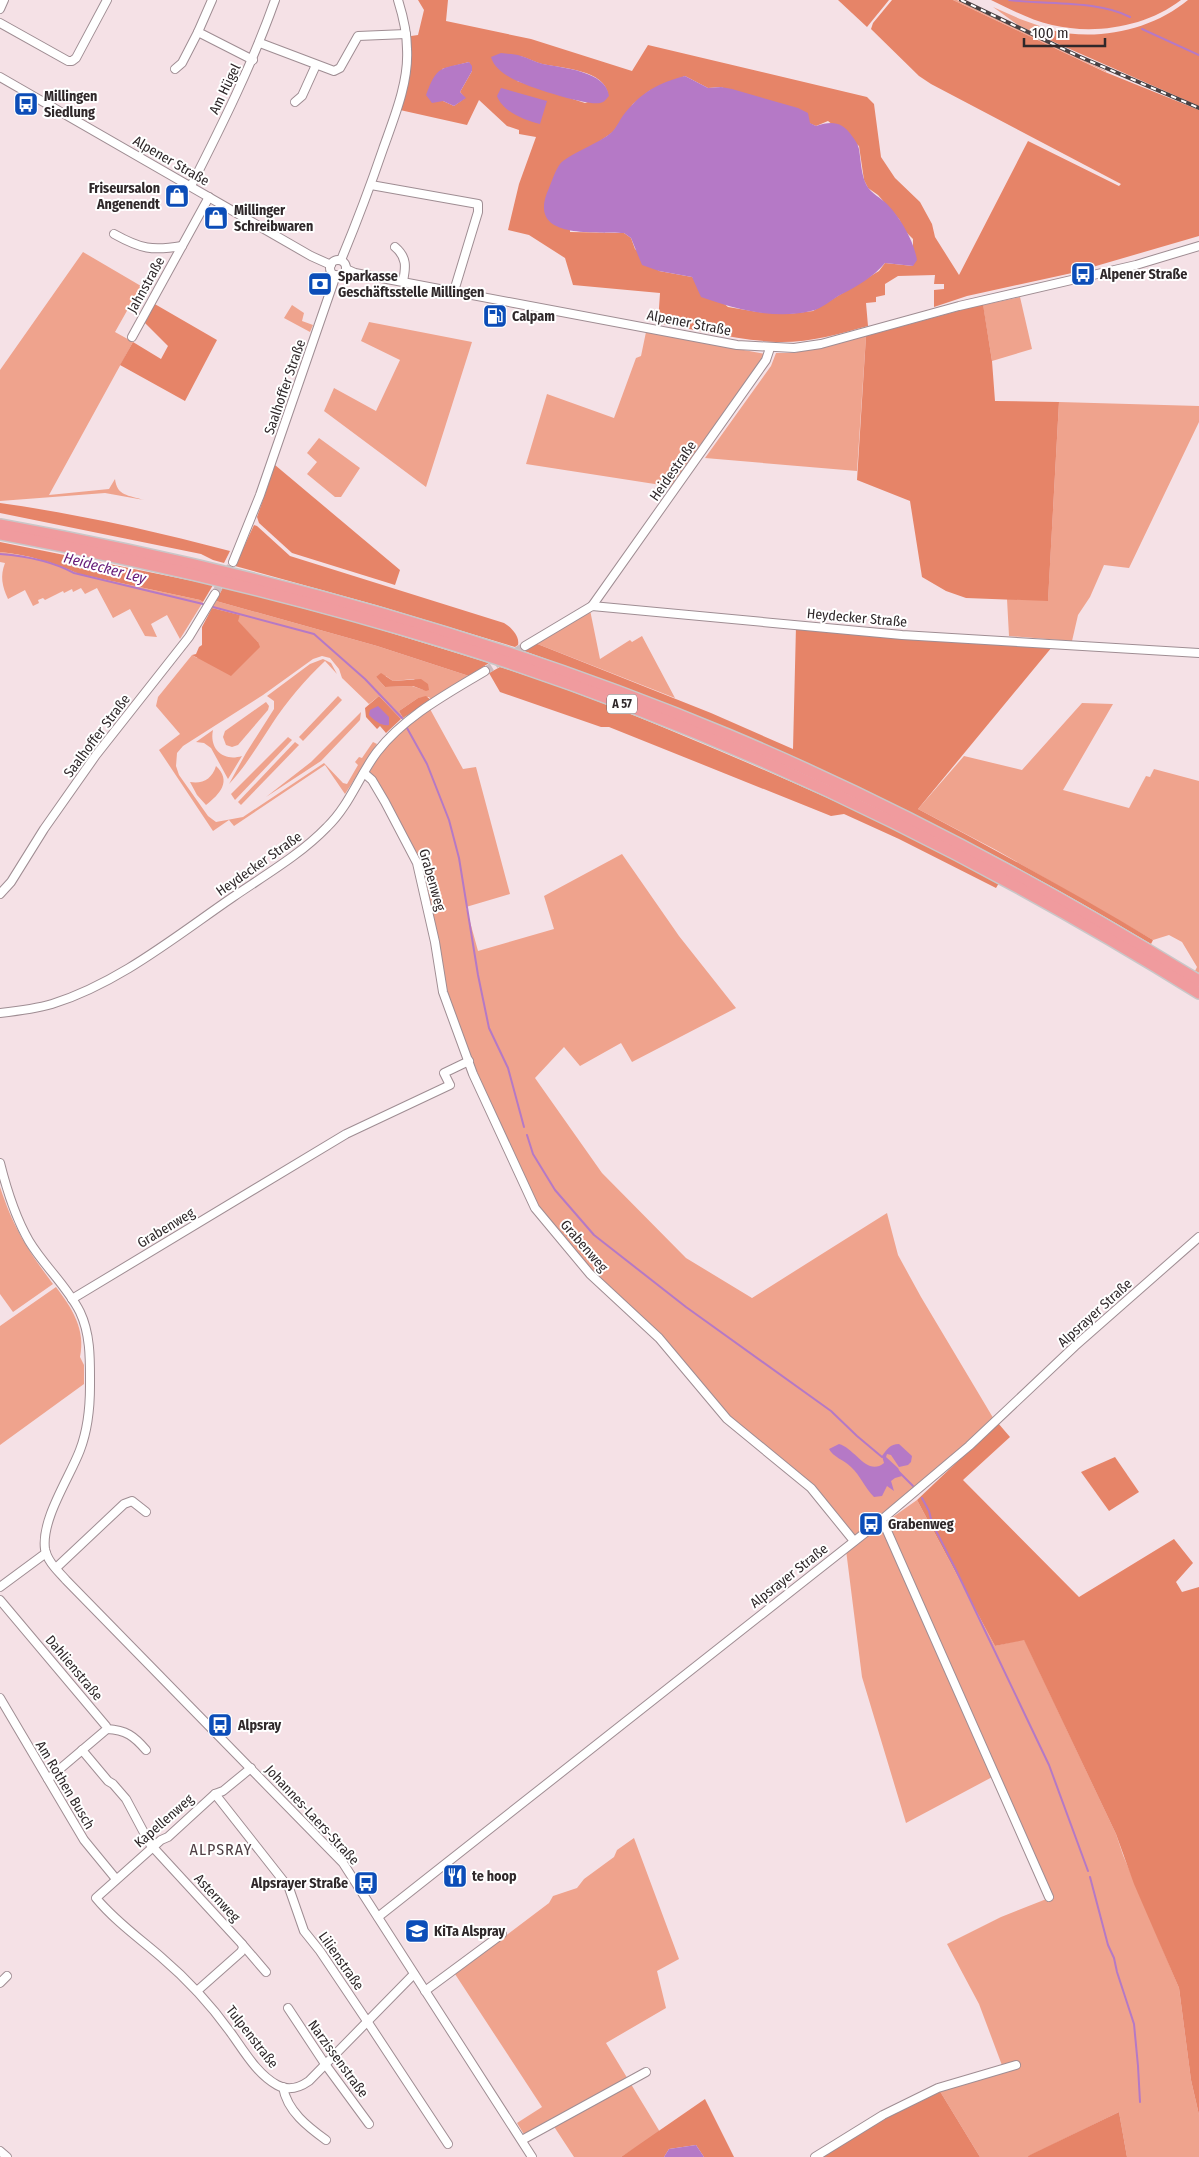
<svg xmlns="http://www.w3.org/2000/svg" width="1199" height="2157" font-family="'Fira Sans Condensed',sans-serif">
<style>
.green{fill:#efa38d;fill-rule:evenodd}
.forest{fill:#e68468;fill-rule:evenodd}
.water{fill:#b579c6}
.lines{fill:none;stroke-linecap:round;stroke-linejoin:round}
.stream{stroke:#b579c6;stroke-width:2}
.minor-tunnel{stroke:#cdbcc0;stroke-width:8;stroke-dasharray:8 4;stroke-linecap:butt}
.minor-casing{stroke:#9f8d93;stroke-width:10}
.highway-casing{stroke:#c9c7c8;stroke-width:14}
.minor{stroke:#fff;stroke-width:8}
.highway{stroke:#f09b9e;stroke-width:11}
.rail-casing{stroke:#494143;stroke-width:4}
.rail{stroke:#fff;stroke-width:2;stroke-dasharray:5.5;stroke-linecap:butt}
.labels{text-anchor:middle;dominant-baseline:central;stroke-width:4;stroke-linejoin:round;paint-order:stroke}
.shield{fill:#fff;stroke:#6d686a;stroke-width:1}
.shield-label{font-size:12px;font-weight:bold;fill:#2f282a}
.street-label{font-size:14px;fill:#2f282a;stroke:#fff}
.poi-label{font-size:14px;font-weight:bold;fill:#2f282a;stroke:#fff;text-anchor:start}
.water-label{font-size:15px;font-style:italic;fill:#671c79;stroke:#fff}
.quarter-label{font-size:16px;letter-spacing:1px;fill:#504045;stroke:#fff}
</style>
<rect width="100%" height="100%" fill="#f5e1e6"/>
<!-- green -->
<g class="green">
<polygon points="953,0 957,0 1106,71 1106,72"/>
<polygon points="993,7 1020,19 1051,30 1047,39 1018,25"/>
<path d="M83,252L141,286L115,332L133,342L49,495L109,489L115,479C117,496 128,495 144,500L105,493L0,501V370Z"/>
<polygon points="1020,297 1032,349 992,361 983,305"/>
<polygon points="292,305 304,313 302,321 313,325 310,332 284,318"/>
<polygon points="369,322 472,342 426,487 324,411 334,388 376,411 400,360 361,341"/>
<polygon points="646,332 766,354 674,487 526,464 547,394 614,418 636,358 641,356"/>
<polygon points="866,336 857,471 705,458 771,366 776,353 793,353"/>
<polygon points="1059,402 1199,406 1199,422 1129,568 1104,565 1090,597 1078,615 1072,641 1009,636 1007,599 1048,600"/>
<polygon points="319,438 360,468 341,497 335,497 307,474 317,462 307,453"/>
<path d="M0,552C29,556 53,562 79,574L200,600L203,602L180,639L167,615L151,624L157,637L145,636L130,609L113,618L97,588L85,594L81,588L73,592L72,589L64,593L63,591L45,600L43,598L38,600L39,603L33,606L25,590L8,599C2,586 0,576 5,563L0,562Z"/>
<path d="M216,601L377,646L469,676L431,700L429,697L418,698L399,711L403,718L401,719L379,696L369,704L342,678L339,669L330,658L322,656L313,659L263,695L183,746L177,753L176,766L179,775L208,816L216,822L243,817L324,763L343,783L347,784L358,765L355,762L359,757L362,758L373,742L377,744L345,794L325,765L234,826L229,820L213,831L159,750L180,734L156,706L158,697L192,655L197,658L258,642L237,621L240,615L212,608ZM386,676L393,681L414,679L424,690L412,686L385,687L376,677Z"/>
<polygon points="590,610 600,659 630,640 632,642 642,636 675,698 535,643"/>
<path d="M323,659L331,663L337,674L325,661C306,679 286,702 272,724C258,745 246,766 229,784L246,753L274,709V701L267,696L310,664Z"/>
<polygon points="338,696 342,700 303,741 299,737"/>
<polygon points="266,702 269,706 268,710 238,745 232,747 226,745 223,737 225,731"/>
<polygon points="1082,703 1113,704 1063,790 1129,808 1146,776 1150,777 1154,769 1199,781 1199,973 1195,971 1197,967 1182,942 1169,935 1153,940 996,850 918,809 964,756 1022,770"/>
<polygon points="430,709 463,769 476,767 510,894 466,907 478,951 554,929 544,896 622,854 679,936 736,1008 632,1062 621,1043 580,1066 564,1047 535,1078 602,1173 686,1258 752,1298 887,1213 898,1255 921,1297 995,1421 854,1541 811,1488 727,1419 688,1372 590,1274 535,1208 473,1074 443,992 417,863 367,776 385,746 400,731"/>
<polygon points="361,712 360,720 321,761 266,797 311,762"/>
<path d="M213,730C209,749 223,762 242,756L228,779L211,748L204,743L196,742Z"/>
<polygon points="288,737 292,740 235,800 231,794"/>
<polygon points="295,742 299,745 241,805 238,802"/>
<path d="M216,766C232,781 220,794 206,805L197,795L190,782C203,784 212,779 216,766Z"/>
<path d="M0,1187C14,1229 27,1249 53,1284L13,1312L0,1294Z"/>
<path d="M56,1287C72,1308 86,1330 80,1357L84,1365V1384L0,1445V1326Z"/>
<polygon points="917,1500 995,1646 1024,1639 1116,1834 1123,1855 1179,1988 1191,2080 1199,2115 1199,2157 1127,2157 1119,2112 1027,2157 980,2157 938,2088 1003,2068 979,2004 947,1944 1001,1917 1049,1898 996,1775 906,1823 862,1677 846,1550"/>
<polygon points="634,1838 679,1959 657,1971 666,2008 606,2043 660,2132 621,2157 574,2157 551,2122 525,2136 517,2123 542,2107 455,1974 549,1903 553,1896 577,1888 584,1879 614,1857 617,1850"/>
</g>
<!-- forest -->
<g class="forest">
<path d="M418,0H448L446,21L531,39L632,71L648,45L867,97L874,104L881,157L895,178L920,202L932,224L935,237L959,275L1028,141L1119,186L1121,184L931,84L919,76L871,29L873,23L892,0H953L1105,72L1199,110V236L1072,273L967,296L934,307V290L944,289V284H934L935,275L898,276L885,284V295L876,297V302L866,303L868,326C839,334 808,343 777,342C737,340 697,330 658,323L660,293L573,285L565,258L529,235L508,230L519,184L536,137L519,134V130L507,126L479,100L467,125L400,110L411,54V36L418,35L424,10ZM520,56C527,58 535,62 542,64C562,68 606,70 608,95L585,103L517,81ZM469,62L472,71L460,92L465,98L454,106L443,101L442,69ZM685,76L708,88L721,87L816,126L828,121L859,146L864,180L868,188L878,195L899,219L905,231L913,239V266L885,263L879,271L813,311L788,314L758,312L728,307L692,277L659,271L635,249L631,238L624,233L570,232L573,156L590,148L613,132L633,104L649,91Z"/>
<polygon points="838,0 889,0 867,27"/>
<path d="M991,0H1181C1146,27 1095,35 1052,25C1030,20 1010,9 991,0Z"/>
<path d="M1188,0H1199V106L1047,39L1051,30C1096,42 1152,30 1188,0Z"/>
<polygon points="153,303 217,340 185,401 120,365 133,342 161,359 168,346 143,321"/>
<polygon points="983,304 992,361 995,401 1059,402 1048,601 966,598 946,591 922,577 910,501 857,480 866,336"/>
<polygon points="275,465 400,570 395,585 292,553 259,523 257,517"/>
<path d="M0,503C78,514 154,531 230,551L224,563L213,560L201,554L0,513Z"/>
<path d="M254,525L257,526L290,556L504,623C511,627 520,636 518,645L515,647L376,605L235,566Z"/>
<path d="M0,542L213,585L203,602L200,600L79,574C53,562 28,555 0,552Z"/>
<polygon points="223,587 362,624 489,663 469,676 377,646 216,601"/>
<polygon points="212,608 240,615 238,621 258,642 260,647 231,676 192,655 196,654 199,647 202,645 202,627"/>
<path d="M796,626L1052,647L918,809C998,851 1076,894 1153,940L1151,944C952,824 742,729 524,651L535,643L711,713L793,749Z"/>
<path d="M500,667C573,690 644,719 715,749C812,790 907,832 999,883L996,888L899,839L844,814L831,816L609,727H601L500,692L489,673Z"/>
<polygon points="381,673 393,681 421,679 428,684 429,690 426,691 413,686 385,687 376,677"/>
<polygon points="379,696 401,719 386,733 380,726 377,729 366,717 365,708"/>
<polygon points="426,696 431,700 403,718 399,711 418,698"/>
<polygon points="998,1423 1010,1437 963,1480 1079,1597 1174,1539 1193,1563 1176,1582 1182,1592 1199,1587 1199,2115 1191,2080 1179,1988 1134,1884 1116,1834 1024,1640 995,1646 917,1500"/>
<polygon points="1115,1457 1139,1492 1109,1511 1081,1472"/>
<polygon points="938,2088 980,2157 820,2157 883,2115"/>
<polygon points="705,2099 734,2157 704,2157 696,2145 669,2149 664,2157 621,2157"/>
<polygon points="1119,2112 1127,2157 1027,2157 1030,2155"/>
</g>
<!-- water -->
<g class="water">
<path d="M501,53C508,54 515,54 521,56C528,58 535,62 543,64C563,68 606,71 609,96C606,99 605,102 600,103C587,106 528,87 515,80C505,75 494,68 491,57Z"/>
<path d="M469,62L472,66V71L460,92L466,98L454,106L443,101L432,103L426,95C437,66 439,69 469,62Z"/>
<path d="M685,76L708,88L721,87L732,89L798,108L808,113L810,123L816,126C831,121 842,121 852,136C855,140 858,144 859,149C861,161 861,176 867,186C871,193 881,198 887,204C900,217 914,241 917,260L913,266L885,263C873,277 858,286 842,294C832,299 822,309 811,311C775,320 735,309 701,297L692,277L659,271L642,265L631,238L624,233C592,231 525,240 549,188C552,181 555,171 560,164C567,155 600,143 612,132C617,127 620,119 625,113C642,92 658,83 685,76Z"/>
<path d="M501,88L547,101L540,124C524,120 503,112 497,96Z"/>
<path d="M378,706L389,717V725C382,727 374,720 369,715L370,710Z"/>
<path d="M839,1444C855,1448 867,1477 884,1463L882,1456C887,1449 890,1444 899,1444L912,1456L911,1462L908,1465L899,1467L891,1455L887,1454L886,1457L898,1468L902,1476L895,1478L891,1481L894,1491L887,1486L882,1496L874,1497C865,1488 860,1475 851,1467C844,1460 833,1457 829,1449Z"/>
<polygon points="696,2145 704,2157 664,2157 669,2149"/>
</g>
<g class="lines">
<!-- stream -->
<g class="stream">
<path d="M1009,0C1046,5 1098,0 1130,17"/>
<polyline points="1142,29 1199,55"/>
<path d="M0,554C25,556 52,561 74,573L203,604"/>
<polyline points="213,607 314,634 365,679 402,718"/>
<polyline points="407,728 427,764 449,820 459,858 478,975 489,1028 508,1068 524,1127"/>
<polyline points="527,1135 533,1154 555,1190 594,1235 686,1307 831,1411 857,1436 882,1457"/>
<polyline points="899,1472 913,1486"/>
<polyline points="922,1498 929,1511 932,1523 956,1570 1049,1765 1088,1871"/>
<polyline points="1090,1877 1108,1945 1114,1958 1117,1972 1134,2024 1138,2066 1140,2102"/>
</g>
<!-- minor-tunnel -->
<g class="minor-tunnel">
<polyline points="215,594 233,562"/>
<polyline points="485,671 525,646"/>
</g>
<defs>
<g id="minor">
<polyline points="212,0 198,32 253,60"/>
<polyline points="0,9 4,0"/>
<polyline points="0,23 68,61 72,61 76,58 107,0"/>
<polyline points="260,43 334,71 340,68 358,36 406,34"/>
<polyline points="175,69 182,63 198,32"/>
<polyline points="0,77 311,256 331,265"/>
<polyline points="295,102 302,96 316,65"/>
<polyline points="371,185 478,204 478,212 454,291"/>
<path d="M191,186C222,125 252,65 275,0"/>
<path d="M114,234C141,249 152,251 182,246"/>
<path d="M395,247C407,257 406,267 403,281"/>
<path d="M341,260C356,224 370,187 383,149C394,118 409,82 407,49C407,32 403,16 398,0"/>
<circle cx="338" cy="268" r="8"/>
<polyline points="346,269 355,273 737,345 794,348 821,344 959,306 1136,265 1199,246"/>
<polyline points="132,337 209,197"/>
<polyline points="233,562 260,495 336,275"/>
<polyline points="592,606 766,360 770,348"/>
<polyline points="525,646 592,606 902,635 1199,653"/>
<polyline points="364,773 372,780 385,802 417,863 435,942 443,992 473,1074 535,1208 590,1274 659,1338 727,1419 811,1488 854,1541"/>
<polyline points="0,894 11,882 44,829 96,755 189,637 215,594"/>
<path d="M0,1013C18,1011 35,1009 52,1004C119,983 176,936 233,897C265,875 300,855 327,827C349,806 359,776 377,752C405,716 447,694 485,671"/>
<path d="M0,1163C7,1191 15,1217 29,1241C44,1266 67,1286 80,1312C91,1335 90,1362 90,1386C90,1408 88,1429 80,1450C70,1477 41,1519 45,1549C47,1561 58,1571 66,1580L343,1863L532,2157"/>
<polyline points="72,1299 346,1134 450,1085 444,1073 469,1061"/>
<polyline points="880,1521 884,1524 1049,1897"/>
<polyline points="56,1568 124,1504 132,1501 146,1512"/>
<polyline points="0,1587 46,1553"/>
<polyline points="0,1600 106,1726 107,1729 48,1779"/>
<polyline points="0,1698 84,1840 116,1879"/>
<path d="M107,1729C126,1730 134,1736 146,1750"/>
<polyline points="82,1750 108,1781 113,1784 126,1799 150,1844 242,1944 243,1948 241,1952 197,1991"/>
<path d="M251,1768L223,1791L215,1794L168,1837L161,1840L96,1898C115,1921 139,1938 161,1957C188,1980 211,2005 231,2033C244,2051 257,2074 277,2085C288,2091 299,2088 309,2081L414,1974"/>
<polyline points="215,1794 289,1888 304,1931 320,1951 367,2021 448,2144"/>
<polyline points="378,1917 880,1521 969,1446 1075,1346 1199,1237"/>
<polyline points="242,1944 266,1972"/>
<polyline points="0,1983 7,1976"/>
<polyline points="425,1991 502,1934"/>
<polyline points="288,2008 325,2064 369,2124"/>
<path d="M283,2087C287,2111 308,2127 326,2140"/>
<polyline points="522,2140 646,2072"/>
<polyline points="0,2151 7,2157"/>
<polyline points="815,2157 883,2115 938,2088 1016,2065"/>
</g>
<g id="highway">
<path d="M0,525C249,570 494,637 728,735C892,804 1048,888 1199,981"/>
<path d="M0,534C151,562 301,598 448,643C712,725 964,847 1199,993"/>
</g>
</defs>
<!-- minor casing -->
<use href="#minor" class="minor-casing"/>
<!-- highway casing -->
<use href="#highway" class="highway-casing"/>
<!-- minor -->
<use href="#minor" class="minor"/>
<!-- highway -->
<use href="#highway" class="highway"/>
<defs>
<polyline id="rail" points="961,0 1078,56 1199,108"/>
</defs>
<!-- rail casing -->
<use href="#rail" class="rail-casing"/>
<!-- rail -->
<use href="#rail" class="rail"/>
</g>
<!-- icons -->
<defs>
<symbol id="bus-square" viewBox="-11 -11 22 22"><rect x="-9" y="-9" width="18" height="18" rx="4" fill="#0c4db8" stroke="#fff"/><path d="M-5-6H5V4H4V6H2V4H-2V6H-4V4H-5ZM-3.5-4V0h7V-4ZM-3.5 1.2v1.5H-2V1.2ZM2 1.2v1.5H3.5V1.2Z" fill="#fff"/></symbol>
<symbol id="shop-square" viewBox="-11 -11 22 22"><rect x="-9" y="-9" width="18" height="18" rx="4" fill="#0c4db8" stroke="#fff"/><path d="M-5-2.5h2.3a2.7 3.5 0 0 1 5.4 0H5L5.5 6h-11ZM-1.5-2.5h3a1.5 2.3 0 0 0-3 0Z" fill="#fff"/></symbol>
<symbol id="bank-square" viewBox="-11 -11 22 22"><rect x="-9" y="-9" width="18" height="18" rx="4" fill="#0c4db8" stroke="#fff"/><path d="M-6-4H6V4H-6ZM0-2.3a2.3 2.3 0 1 0 0 4.6a2.3 2.3 0 1 0 0-4.6Z" fill="#fff"/></symbol>
<symbol id="fuel-square" viewBox="-11 -11 22 22"><rect x="-9" y="-9" width="18" height="18" rx="4" fill="#0c4db8" stroke="#fff"/><path d="M-5.5-6h7V0h2V4h1.3V-2.5L3-4.5l.8-.8L6-3V5H2.5V1h-1V6h-7ZM-4.2-4.7v3.2H.2V-4.7Z" fill="#fff"/></symbol>
<symbol id="restaurant-square" viewBox="-11 -11 22 22"><rect x="-9" y="-9" width="18" height="18" rx="4" fill="#0c4db8" stroke="#fff"/><path d="M-5-6h1v4h1v-4h1v4h1v-4h1v5L-1.5 .5V6h-2V.5L-5-1ZM5-6V6H3V1.5H1.5Q1.5-4 5-6Z" fill="#fff"/></symbol>
<symbol id="school-square" viewBox="-11 -11 22 22"><rect x="-9" y="-9" width="18" height="18" rx="4" fill="#0c4db8" stroke="#fff"/><path d="M0-5L7-2L0 1L-7-2ZM-4 1L0 2.5L4 1V4Q0 6-4 4Z" fill="#fff"/></symbol>
</defs>
<g fill-rule="evenodd">
<use href="#bus-square" x="12" y="90" width="28" height="28"/>
<use href="#shop-square" x="163" y="182" width="28" height="28"/>
<use href="#shop-square" x="202" y="204" width="28" height="28"/>
<use href="#bus-square" x="1069" y="260" width="28" height="28"/>
<use href="#bank-square" x="306" y="270" width="28" height="28"/>
<use href="#fuel-square" x="481" y="302" width="28" height="28"/>
<use href="#bus-square" x="857" y="1510" width="28" height="28"/>
<use href="#bus-square" x="206" y="1711" width="28" height="28"/>
<use href="#restaurant-square" x="441" y="1862" width="28" height="28"/>
<use href="#bus-square" x="352" y="1869" width="28" height="28"/>
<use href="#school-square" x="403" y="1917" width="28" height="28"/>
</g>
<g class="labels">
<!-- shield labels -->
<rect class="shield" x="607" y="694.5" width="30" height="19" rx="4"/>
<g class="shield-label">
<text x="622" y="704">A 57</text>
</g>
<!-- street labels -->
<g class="street-label">
<text transform="translate(225 89) rotate(-64)">Am Hügel</text>
<text transform="translate(171 161) rotate(30)">Alpener Straße</text>
<text transform="translate(146 285) rotate(-61)">Jahnstraße</text>
<text transform="translate(689 323) rotate(11)">Alpener Straße</text>
<text transform="translate(285 387) rotate(-71)">Saalhoffer Straße</text>
<text transform="translate(673 471) rotate(-55)">Heidestraße</text>
<text transform="translate(857 618) rotate(5)">Heydecker Straße</text>
<text transform="translate(97 736) rotate(-53)">Saalhoffer Straße</text>
<text transform="translate(259 864) rotate(-35)">Heydecker Straße</text>
<text transform="translate(432 880) rotate(74)">Grabenweg</text>
<text transform="translate(166 1228) rotate(-31)">Grabenweg</text>
<text transform="translate(584 1246) rotate(49)">Grabenweg</text>
<text transform="translate(1095 1313) rotate(-42)">Alpsrayer Straße</text>
<text transform="translate(789 1576) rotate(-38)">Alpsrayer Straße</text>
<text transform="translate(74 1668) rotate(50)">Dahlienstraße</text>
<text transform="translate(65 1785) rotate(59)">Am Rothen Busch</text>
<text transform="translate(312 1815) rotate(47)">Johannes-Laers-Straße</text>
<text transform="translate(164 1821) rotate(-41)">Kapellenweg</text>
<text transform="translate(217 1898) rotate(47)">Asternweg</text>
<text transform="translate(341 1961) rotate(55)">Lilienstraße</text>
<text transform="translate(252 2037) rotate(52)">Tulpenstraße</text>
<text transform="translate(338 2059) rotate(54)">Narzissenstraße</text>
</g>
<!-- poi labels -->
<g class="poi-label">
<text x="44" y="96">Millingen<tspan x="44" dy="16">Siedlung</tspan></text>
<text x="160" y="188" text-anchor="end">Friseursalon<tspan x="160" dy="16">Angenendt</tspan></text>
<text x="234" y="210">Millinger<tspan x="234" dy="16">Schreibwaren</tspan></text>
<text x="1100" y="274">Alpener Straße</text>
<text x="338" y="276">Sparkasse<tspan x="338" dy="16">Geschäftsstelle Millingen</tspan></text>
<text x="512" y="316">Calpam</text>
<text x="888" y="1524">Grabenweg</text>
<text x="238" y="1725">Alpsray</text>
<text x="472" y="1876">te hoop</text>
<text x="348" y="1883" text-anchor="end">Alpsrayer Straße</text>
<text x="434" y="1931">KiTa Alspray</text>
</g>
<!-- water labels -->
<g class="water-label">
<text transform="translate(105 568) rotate(15)">Heidecker Ley</text>
</g>
<!-- quarter labels -->
<g class="quarter-label">
<text x="221" y="1849">ALPSRAY</text>
</g>
</g>
<!-- scale -->
<path d="M1024 38v8h81v-8" fill="none" stroke="#2f282a" stroke-width="2.5"/>
<text x="1032" y="38" font-size="15" fill="#2f282a" stroke="#ffffff" stroke-width="4" paint-order="stroke">100 m</text>
</svg>
